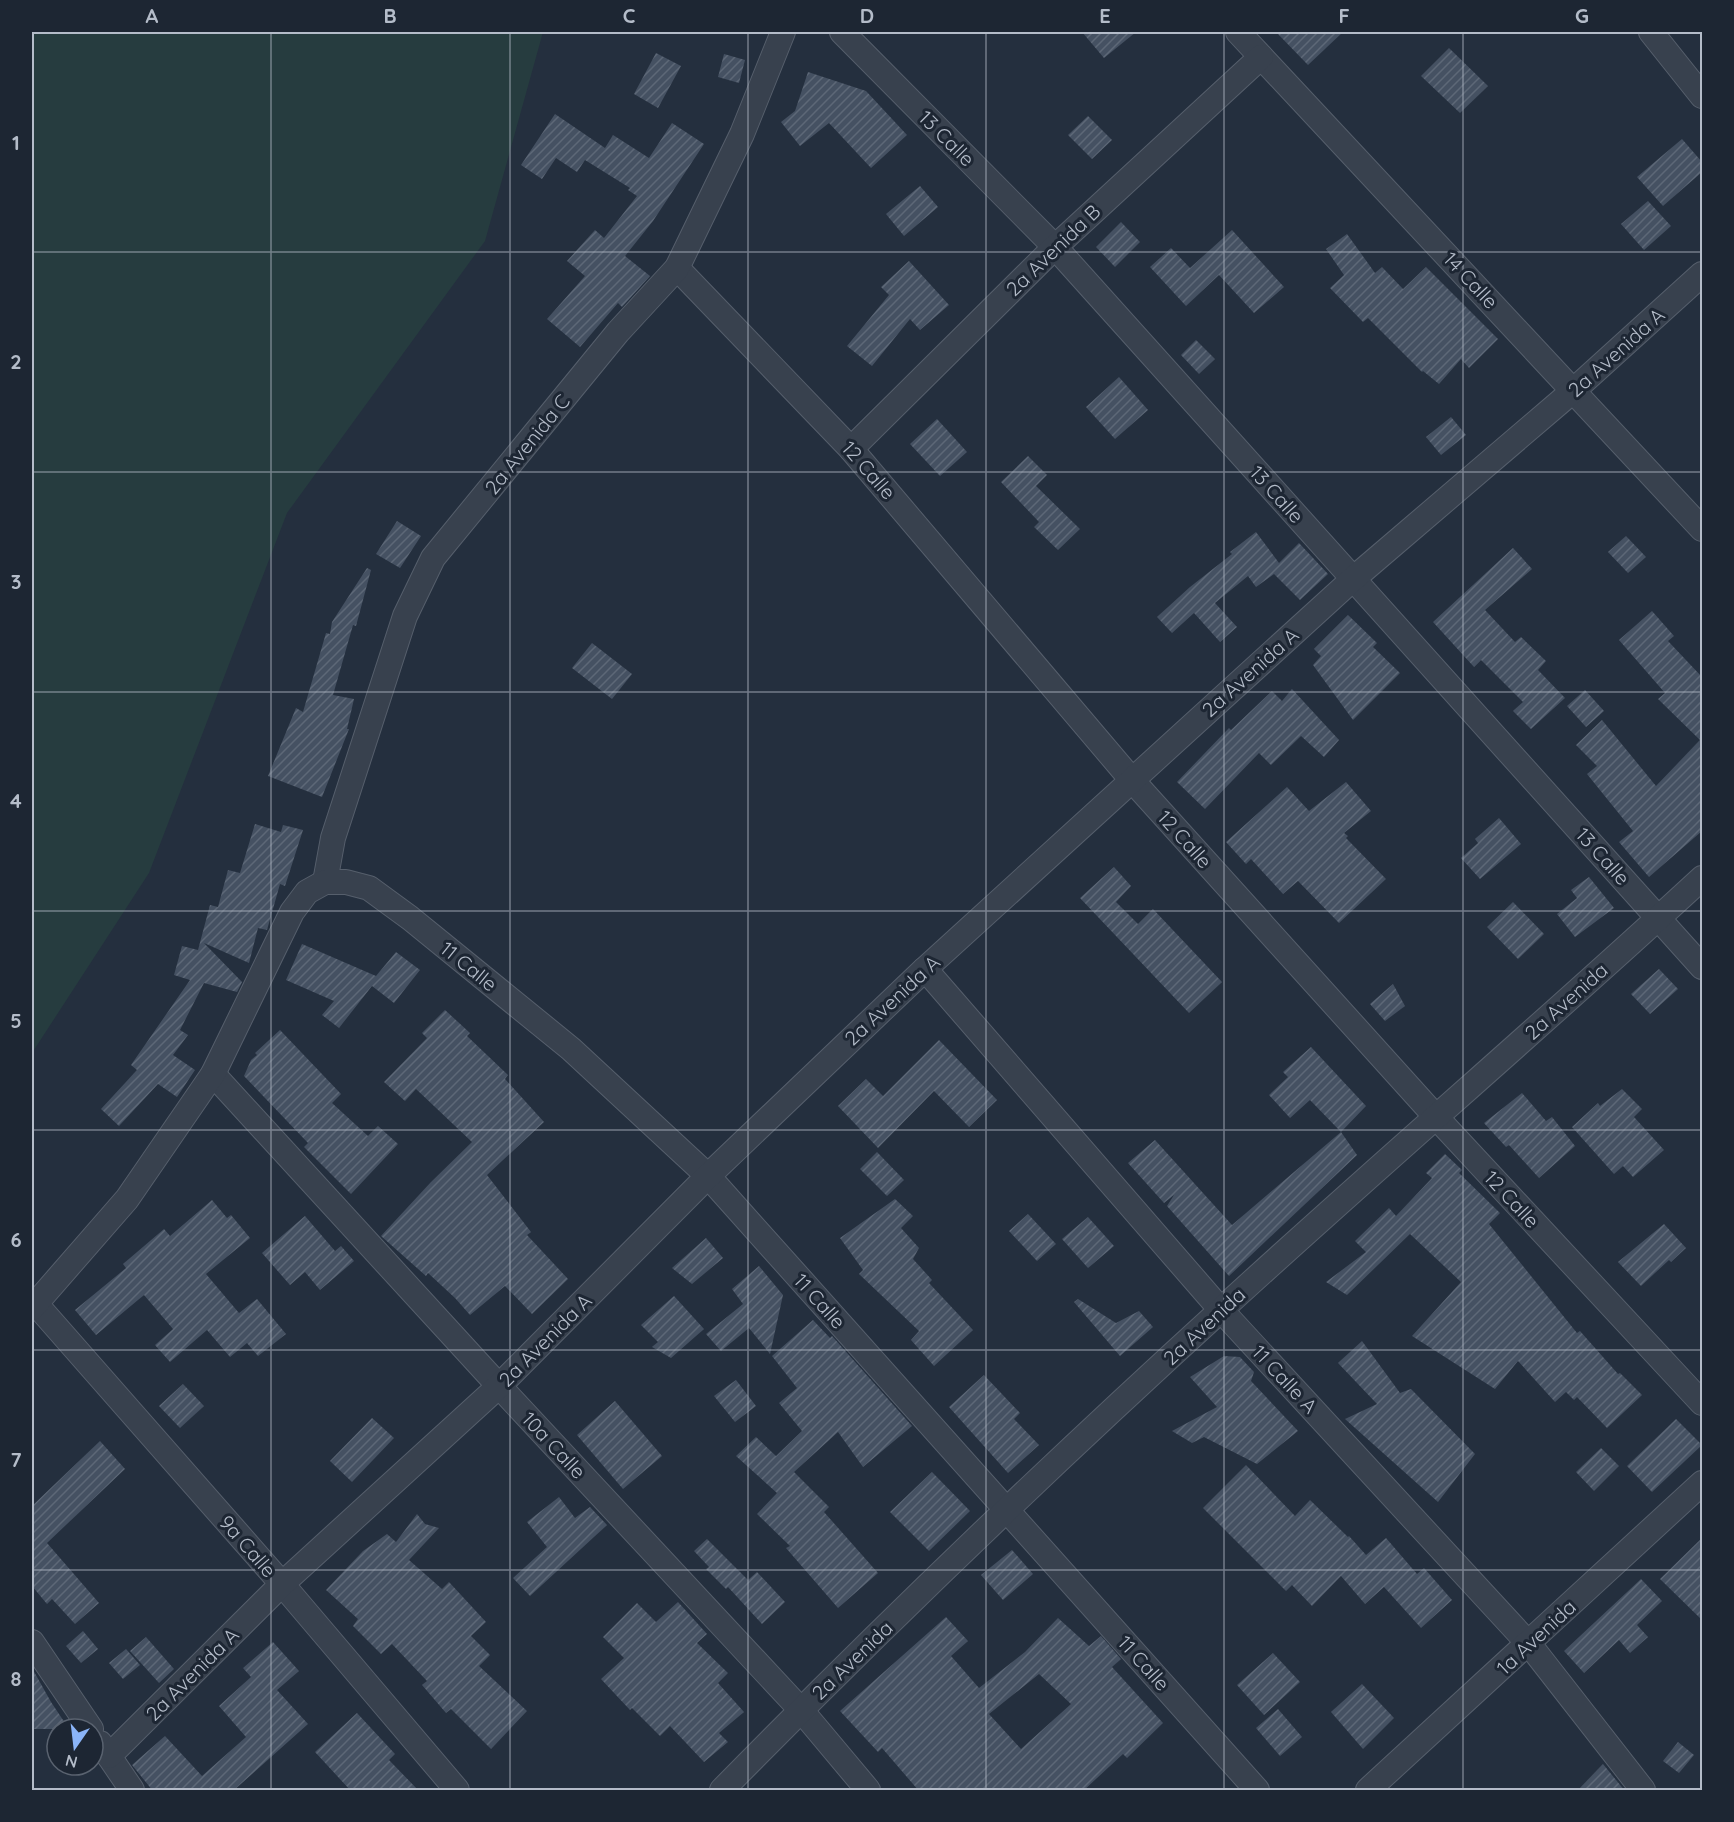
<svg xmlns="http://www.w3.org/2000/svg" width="1734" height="1822" font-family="Quicksand,sans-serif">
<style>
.park{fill:#263c3f}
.building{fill:url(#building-hatch);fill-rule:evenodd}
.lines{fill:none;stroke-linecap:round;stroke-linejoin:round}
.minor-casing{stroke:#565f6c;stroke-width:26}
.minor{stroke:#38414e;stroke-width:24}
.grid{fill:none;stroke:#b4bcc9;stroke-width:1.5;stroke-opacity:0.55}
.labels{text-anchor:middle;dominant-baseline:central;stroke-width:6;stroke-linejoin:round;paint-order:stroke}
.street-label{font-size:20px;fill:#b4bcc9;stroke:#1d2633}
.neatline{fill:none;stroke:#b4bcc9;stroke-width:2}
.grid-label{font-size:20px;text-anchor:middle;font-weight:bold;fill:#b4bcc9}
</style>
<defs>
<pattern id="building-hatch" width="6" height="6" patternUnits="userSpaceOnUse" patternTransform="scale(1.5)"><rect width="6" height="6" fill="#455162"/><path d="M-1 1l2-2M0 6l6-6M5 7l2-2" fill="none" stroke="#5d6877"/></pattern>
</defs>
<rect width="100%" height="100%" fill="#242f3e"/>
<!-- park -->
<polygon class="park" points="32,32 543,32 485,241 287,513 149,873 32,1053"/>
<!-- building -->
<g class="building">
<polygon points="1082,32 1136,32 1104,58"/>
<polygon points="1276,32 1343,32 1308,65"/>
<polygon points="1449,48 1488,86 1460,113 1421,76"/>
<polygon points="656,53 681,66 658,108 634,94"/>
<polygon points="724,54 745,60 739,83 718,77"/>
<polygon points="808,72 866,91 907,135 871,168 829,123 800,146 781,122 795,111"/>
<polygon points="555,114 605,148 613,135 649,158 672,123 704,144 653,221 625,256 650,276 622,307 618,303 580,347 547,319 585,276 567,261 595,230 604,238 637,196 628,190 630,188 585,160 577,172 556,158 542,179 521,165"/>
<polygon points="1088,116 1112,140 1092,159 1068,135"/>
<polygon points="1682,139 1702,162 1702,172 1663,206 1637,177"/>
<polygon points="920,186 938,207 904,236 886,214"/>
<polygon points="1648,201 1671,226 1644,250 1621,224"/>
<polygon points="1121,222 1140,242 1115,267 1096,247"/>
<polygon points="1232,230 1284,287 1254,313 1219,275 1186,306 1150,267 1171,248 1190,268"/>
<polygon points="1347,234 1375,273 1382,267 1403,289 1426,267 1498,339 1469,368 1461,359 1439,384 1423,371 1422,372 1368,318 1363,322 1330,288 1344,275 1326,249"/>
<polygon points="909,261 949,305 920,330 910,319 872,366 847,346 889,295 881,287"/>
<polygon points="1196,340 1215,359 1199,374 1181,355"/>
<polygon points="1119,377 1148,410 1115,439 1086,407"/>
<polygon points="1451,417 1466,435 1441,455 1426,437"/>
<polygon points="937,419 967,452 940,476 910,444"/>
<polygon points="1028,456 1047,475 1036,486 1080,529 1058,550 1034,527 1039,522 1001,482"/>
<polygon points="397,521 421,536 400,568 376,554"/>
<polygon points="1256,532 1279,563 1299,543 1328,574 1300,600 1274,574 1256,587 1248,576 1215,603 1237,627 1220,642 1194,613 1172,633 1157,617 1190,587 1232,554 1230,552"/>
<polygon points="1626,536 1646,557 1628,573 1608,552"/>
<polygon points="1513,548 1532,569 1485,610 1515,642 1521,637 1546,661 1538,670 1565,698 1531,729 1513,711 1523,702 1481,660 1474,667 1433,622"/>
<polygon points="367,568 371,570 356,626 353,625 333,695 354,699 347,729 349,729 322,797 268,776 296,708 303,712 326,633 330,634 332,622"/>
<polygon points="1652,611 1674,636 1668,641 1702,677 1702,831 1649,877 1619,842 1633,831 1587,774 1597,766 1576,745 1602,720 1656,786 1700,740 1658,699 1665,693 1619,640"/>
<polygon points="1348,615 1377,643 1373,647 1400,673 1353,720 1313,665 1321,656 1314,649"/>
<polygon points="592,643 632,674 612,699 572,668"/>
<polygon points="1292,689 1339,740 1324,757 1301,736 1271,765 1259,753 1205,809 1177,782 1229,728 1231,730 1272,691 1282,701"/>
<polygon points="1585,690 1604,711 1586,727 1567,706"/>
<polygon points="1346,782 1371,811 1344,833 1348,836 1346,838 1386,879 1339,923 1298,881 1283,894 1251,859 1246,864 1226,842 1287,787 1309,811"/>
<polygon points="1499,818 1521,844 1480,879 1461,858 1478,843 1475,839"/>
<polygon points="255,824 281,832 283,825 303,830 285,886 280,884 267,930 258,928 249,963 204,943 242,982 237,992 204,983 180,1030 188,1035 173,1055 195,1070 177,1097 158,1084 119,1126 101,1109 137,1070 131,1065 190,980 174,975 182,946 198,950 210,905 218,907 228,870 240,873"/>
<polygon points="1114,867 1131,886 1116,902 1138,924 1153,909 1222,982 1189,1013 1080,898"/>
<polygon points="1589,877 1614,908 1575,937 1557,914 1577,898 1571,890"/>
<polygon points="1513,902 1544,934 1518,959 1487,927"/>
<polygon points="302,944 376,976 396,952 420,970 394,1003 372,986 339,1028 322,1015 334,1001 286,980"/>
<polygon points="1659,969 1678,989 1650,1014 1631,994"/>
<polygon points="1393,984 1405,1006 1385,1021 1370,1004"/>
<polygon points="445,1010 470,1033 467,1036 508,1075 505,1079 544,1122 487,1175 531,1232 527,1235 568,1279 532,1314 505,1286 470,1315 455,1298 428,1273 426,1276 381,1236 431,1182 472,1142 416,1089 405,1101 384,1082 427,1038 422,1033"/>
<polygon points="280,1030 341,1094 332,1103 368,1136 378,1126 398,1144 351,1194 304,1147 308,1143 244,1076 251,1060 257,1055 255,1053"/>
<polygon points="939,1040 997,1100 969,1127 934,1091 878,1148 838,1106 866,1079 883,1096"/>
<polygon points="1311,1047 1366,1106 1341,1132 1310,1100 1290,1118 1269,1095 1288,1077 1283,1072"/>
<polygon points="1622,1089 1642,1109 1634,1117 1664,1150 1633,1177 1623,1166 1614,1174 1572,1127 1598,1103 1600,1106"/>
<polygon points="1522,1093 1546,1121 1552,1117 1575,1146 1539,1178 1509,1145 1506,1147 1484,1123"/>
<polygon points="1341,1132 1357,1155 1229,1276 1167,1206 1174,1195 1164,1203 1128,1163 1155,1140 1232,1225"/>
<polygon points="877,1152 904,1180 887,1196 860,1169"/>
<polygon points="1445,1154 1462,1170 1459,1173 1500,1213 1489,1224 1577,1333 1580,1331 1618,1374 1620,1373 1642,1395 1607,1428 1577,1397 1574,1400 1566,1392 1555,1402 1518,1361 1495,1389 1412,1336 1461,1282 1410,1234 1347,1295 1326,1282 1366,1252 1355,1241 1389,1208 1396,1216 1432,1178 1426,1173"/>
<polygon points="895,1199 913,1216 901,1228 919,1248 913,1259 932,1280 929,1283 973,1330 934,1366 911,1340 919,1331 859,1274 863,1270 840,1238"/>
<polygon points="212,1200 227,1218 231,1215 250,1238 206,1274 239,1313 257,1299 286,1334 258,1356 247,1343 230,1357 207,1330 170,1362 155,1345 173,1329 144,1295 96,1335 75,1310 126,1268 123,1264 164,1229 170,1236"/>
<polygon points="1028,1214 1056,1244 1037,1261 1009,1231"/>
<polygon points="305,1216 335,1251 341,1246 354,1261 320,1290 305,1272 290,1285 262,1253"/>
<polygon points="1088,1217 1114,1246 1088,1268 1062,1239"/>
<polygon points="1664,1224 1686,1248 1671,1262 1669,1260 1641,1286 1618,1262"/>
<polygon points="706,1238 723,1258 692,1284 672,1268"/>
<polygon points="759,1266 783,1295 770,1354 749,1328 721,1351 706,1334 743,1304 732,1289"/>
<polygon points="674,1296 704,1329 671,1358 652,1347 658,1342 641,1325"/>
<polygon points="1078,1299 1116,1323 1139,1311 1153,1327 1120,1356 1074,1302"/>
<polygon points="813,1320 830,1338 832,1336 912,1426 863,1467 838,1432 794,1472 829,1507 824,1512 878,1573 838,1608 786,1548 790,1546 757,1514 777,1493 736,1456 756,1437 776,1456 802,1431 779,1403 797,1388 772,1356"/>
<polygon points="1362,1341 1400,1393 1411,1389 1475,1454 1438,1502 1345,1419 1377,1404 1338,1363"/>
<polygon points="1224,1356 1240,1357 1254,1372 1251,1381 1298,1431 1257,1464 1204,1437 1192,1443 1172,1431 1217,1407 1190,1377"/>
<polygon points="984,1375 1020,1413 1014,1419 1039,1445 1008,1473 949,1407"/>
<polygon points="736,1380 756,1406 735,1422 714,1396"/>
<polygon points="183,1384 204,1406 180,1428 159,1406"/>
<polygon points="615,1401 662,1456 623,1489 577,1435"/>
<polygon points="372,1418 394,1438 352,1482 330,1461"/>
<polygon points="1676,1419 1702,1445 1652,1492 1627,1466"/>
<polygon points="100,1441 125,1469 47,1543 99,1603 75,1624 52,1599 47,1604 32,1586 32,1506"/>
<polygon points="1601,1448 1619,1466 1594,1491 1576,1472"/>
<polygon points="1246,1465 1295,1516 1310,1500 1348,1537 1349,1536 1366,1555 1386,1538 1417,1574 1424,1568 1452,1600 1421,1628 1384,1587 1365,1604 1341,1576 1312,1606 1292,1585 1286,1591 1203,1508"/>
<polygon points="932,1472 970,1511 929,1551 890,1512"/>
<polygon points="559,1497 575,1518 590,1507 607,1525 530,1596 513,1578 547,1547 527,1522"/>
<polygon points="417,1514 425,1524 439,1528 409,1560 442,1589 449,1582 486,1622 471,1636 490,1655 479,1666 527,1711 491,1749 451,1709 446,1713 422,1685 427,1681 392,1644 381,1654 353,1626 358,1619 326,1590 363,1551 387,1534 396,1542"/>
<polygon points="1702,1538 1702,1620 1660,1579"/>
<polygon points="707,1539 748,1580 757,1572 785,1602 762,1624 728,1587 726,1589 706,1569 709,1567 694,1551"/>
<polygon points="1012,1550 1033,1574 1003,1600 981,1575"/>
<polygon points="1641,1579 1662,1601 1637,1625 1648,1637 1630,1653 1619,1640 1584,1673 1564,1651"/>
<polygon points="678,1602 707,1634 697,1643 728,1673 718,1683 744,1712 719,1733 728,1742 704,1762 670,1726 660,1736 632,1708 630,1710 601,1679 624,1658 603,1637 637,1603 656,1622"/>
<path d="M946,1617L968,1641L951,1656L979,1688L1025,1652L1058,1618L1089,1646L1101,1636L1121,1659L1112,1667L1163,1723L1127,1758L1123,1754L1083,1791H919L882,1748L878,1752L840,1711ZM1039,1674L1071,1704L1021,1749L989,1714Z"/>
<polygon points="83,1631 98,1649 81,1663 66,1646"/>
<polygon points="146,1637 174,1669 159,1683 130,1651"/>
<polygon points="273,1642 299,1671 277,1690 308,1724 233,1791 153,1791 132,1765 165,1736 202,1776 246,1737 219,1706 251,1677 243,1668"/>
<polygon points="126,1649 140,1665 123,1679 109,1663"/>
<polygon points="1273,1653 1300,1682 1264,1715 1237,1685"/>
<polygon points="32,1668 51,1702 69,1729 32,1729"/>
<polygon points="1362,1684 1394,1718 1363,1749 1331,1712"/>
<polygon points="1278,1709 1302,1737 1280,1756 1256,1728"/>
<polygon points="357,1713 395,1754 389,1760 419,1791 351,1791 315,1752"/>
<polygon points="1678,1742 1694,1755 1679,1773 1663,1761"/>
<polygon points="1603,1764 1625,1791 1577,1791"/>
</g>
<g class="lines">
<defs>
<g id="minor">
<polyline points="842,32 1055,247 1702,967"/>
<polyline points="1238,32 1702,529"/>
<polyline points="1651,32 1702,96"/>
<polyline points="677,268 851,449 1131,779 1436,1117 1702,1403"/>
<polyline points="851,449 1055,247 1261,57"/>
<polyline points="325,882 333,838 405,616 433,558 618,332 677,268 742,134 783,32"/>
<polyline points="925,969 1221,1310 1529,1644 1643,1790"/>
<polyline points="213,1074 499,1386 801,1710 868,1790"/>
<polyline points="36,1304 282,1584 457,1790"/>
<polyline points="32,1308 127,1199 213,1074 292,912 307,892 325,882 346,882 369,888 410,918 571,1049 708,1176 1257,1790"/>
<polyline points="32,1642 91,1729"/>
<polyline points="100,1743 132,1790"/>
<polyline points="109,1756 282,1584 499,1386 708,1176 925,969 1353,579 1574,390 1702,274"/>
<path d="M722,1790C884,1625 1051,1465 1221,1310C1380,1164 1544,1024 1702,878"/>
<polyline points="1368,1790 1702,1483"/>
</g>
</defs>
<!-- minor casing -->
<use href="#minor" class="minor-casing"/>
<!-- minor -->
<use href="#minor" class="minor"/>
</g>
<!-- grid -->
<path class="grid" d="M271,32V1790M510,32V1790M748,32V1790M986,32V1790M1224,32V1790M1463,32V1790M32,252H1702M32,472H1702M32,692H1702M32,911H1702M32,1130H1702M32,1350H1702M32,1570H1702"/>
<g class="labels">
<!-- street labels -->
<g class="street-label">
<text transform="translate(947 138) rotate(45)">13 Calle</text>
<text transform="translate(1053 250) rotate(-44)">2a Avenida B</text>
<text transform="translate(1471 280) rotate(47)">14 Calle</text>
<text transform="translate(1616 352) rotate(-42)">2a Avenida A</text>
<text transform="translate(527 444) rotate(-51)">2a Avenida C</text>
<text transform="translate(869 470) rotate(49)">12 Calle</text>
<text transform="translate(1277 494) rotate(48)">13 Calle</text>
<text transform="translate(1250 672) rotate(-42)">2a Avenida A</text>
<text transform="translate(1185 839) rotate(48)">12 Calle</text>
<text transform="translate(1603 856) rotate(48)">13 Calle</text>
<text transform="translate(469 966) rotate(39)">11 Calle</text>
<text transform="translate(892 1000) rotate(-43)">2a Avenida A</text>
<text transform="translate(1566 1001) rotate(-42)">2a Avenida</text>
<text transform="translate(1512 1199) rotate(47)">12 Calle</text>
<text transform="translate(820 1301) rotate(48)">11 Calle</text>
<text transform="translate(1204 1326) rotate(-43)">2a Avenida</text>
<text transform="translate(545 1340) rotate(-45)">2a Avenida A</text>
<text transform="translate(1285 1379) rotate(47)">11 Calle A</text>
<text transform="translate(554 1445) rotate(47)">10a Calle</text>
<text transform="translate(248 1546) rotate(49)">9a Calle</text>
<text transform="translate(1536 1637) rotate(-43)">1a Avenida</text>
<text transform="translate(852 1660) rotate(-44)">2a Avenida</text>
<text transform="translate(1144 1663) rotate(48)">11 Calle</text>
<text transform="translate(192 1674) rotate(-45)">2a Avenida A</text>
</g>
</g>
<!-- border -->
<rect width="1734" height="1822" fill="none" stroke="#1d2633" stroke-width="66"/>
<!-- north arrow -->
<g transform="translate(75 1747) rotate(194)"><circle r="28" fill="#1d2633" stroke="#59626f" stroke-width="1.5"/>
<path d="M0-4.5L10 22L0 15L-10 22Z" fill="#8ab4f8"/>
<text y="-9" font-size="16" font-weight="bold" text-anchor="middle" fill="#b4bcc9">N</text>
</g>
<rect x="33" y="33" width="1668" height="1756" class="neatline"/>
<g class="grid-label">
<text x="152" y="23">A</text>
<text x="390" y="23">B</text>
<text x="629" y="23">C</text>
<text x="867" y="23">D</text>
<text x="1105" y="23">E</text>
<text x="1344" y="23">F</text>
<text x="1582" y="23">G</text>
<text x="16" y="150">1</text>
<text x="16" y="369">2</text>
<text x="16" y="589">3</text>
<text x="16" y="808">4</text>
<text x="16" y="1028">5</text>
<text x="16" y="1247">6</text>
<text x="16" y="1467">7</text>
<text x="16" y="1686">8</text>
</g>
</svg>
